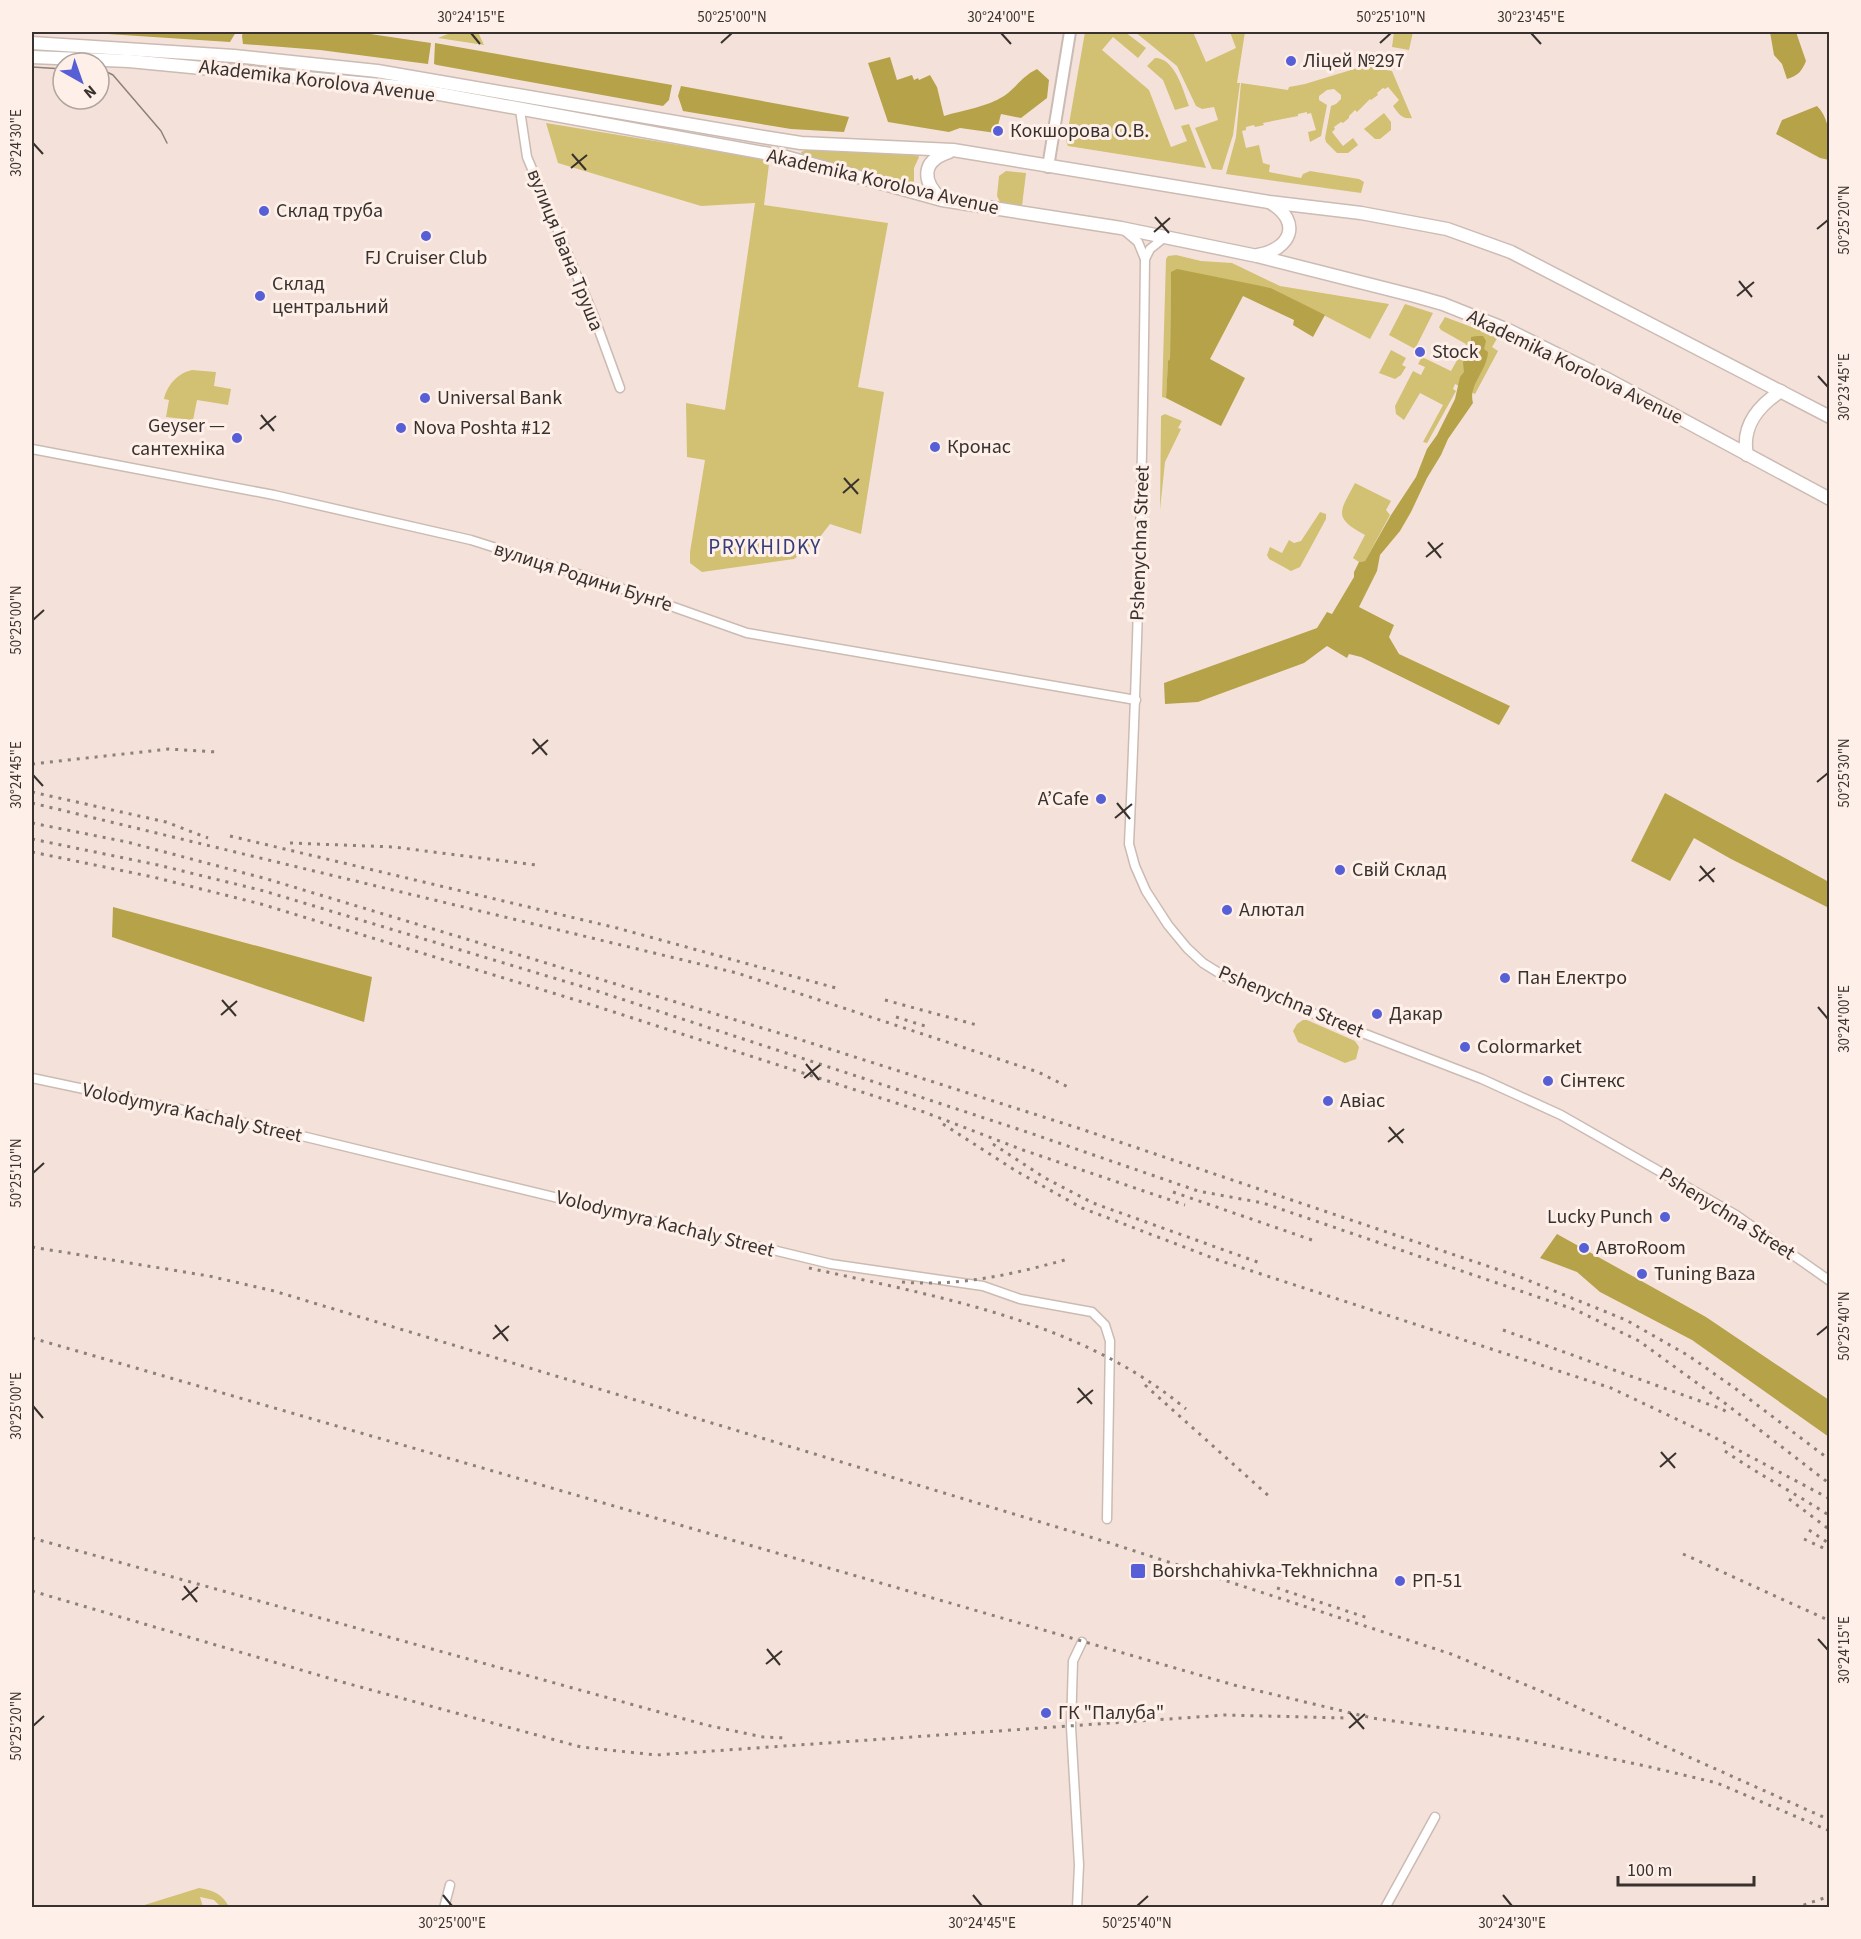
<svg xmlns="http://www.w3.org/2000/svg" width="1861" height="1939" font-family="'Source Sans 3',sans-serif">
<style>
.green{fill:#d2c073}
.forest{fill:#b6a248}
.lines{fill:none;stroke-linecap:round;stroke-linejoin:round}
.minor-casing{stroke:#ccbbb3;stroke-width:11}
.tertiary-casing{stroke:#ccbbb3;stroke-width:14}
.secondary-casing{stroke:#ccbbb3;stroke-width:15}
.minor{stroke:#fff;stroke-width:8}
.tertiary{stroke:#fff;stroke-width:10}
.secondary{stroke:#fff;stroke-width:12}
.tram{stroke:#8b807a;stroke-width:1.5}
.rail{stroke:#8b807a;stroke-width:3;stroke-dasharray:3 6;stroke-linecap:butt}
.ticks{fill:none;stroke:#38312e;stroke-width:2}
.poi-dot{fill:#565fd6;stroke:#fef0e9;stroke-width:2}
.labels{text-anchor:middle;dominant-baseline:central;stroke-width:6;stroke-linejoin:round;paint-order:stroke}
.poi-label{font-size:20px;fill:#38312e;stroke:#fef0e9;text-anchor:start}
.street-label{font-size:20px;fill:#38312e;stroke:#fef0e9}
.neighbourhood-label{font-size:21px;letter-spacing:1.5px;fill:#353d78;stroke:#fef0e9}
.neatline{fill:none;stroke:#38312e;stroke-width:2}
.ticks-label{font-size:15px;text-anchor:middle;fill:#38312e}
</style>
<rect width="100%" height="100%" fill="#f4e2da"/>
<!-- green -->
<g class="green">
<polygon points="453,32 478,32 484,45 438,38"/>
<polygon points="1085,32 1125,32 1146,48 1138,58 1113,37 1102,50 1149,90 1171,147 1187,141 1181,126 1189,124 1206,168 1068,146 1066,141"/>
<polygon points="1135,32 1193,32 1206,62 1236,48 1230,32 1245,32 1237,83 1240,83 1233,135 1222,170 1212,169 1195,128 1218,120 1214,107 1202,109 1196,106 1177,66"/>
<polygon points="1394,32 1413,32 1409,50 1392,47"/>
<path d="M1155,58C1175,58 1183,90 1189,106L1175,110L1163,80L1147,66Z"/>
<path d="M1364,66L1392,71L1412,118C1402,120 1398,113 1393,106L1399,100L1388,87L1385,89L1383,88L1377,93L1378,95L1371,100L1370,99L1357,112L1355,110L1349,116V118L1343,123L1341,122L1334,127L1335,129L1332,132L1343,146L1353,138L1358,145L1348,153H1337L1326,142L1325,138L1331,106L1336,104L1341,99V95L1334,89L1327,90L1319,96V100L1327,105L1321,136L1310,142L1308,132L1316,130L1311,113L1307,114V112L1298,114V116L1263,123L1264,125L1255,127L1254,125L1246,127V130L1242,131L1246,148L1259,145L1263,163L1270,165L1269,172L1301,178L1303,174L1310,171L1359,179L1364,182L1361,193L1226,174L1236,137L1241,83L1288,90L1289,87L1305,84Z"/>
<polygon points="1384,113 1391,122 1391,130 1380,139 1375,139 1364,129"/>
<polygon points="546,123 764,159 769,164 764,205 888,223 858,387 884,392 861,534 830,524 816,542 794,559 702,572 690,563 690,552 705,460 687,457 686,403 725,410 755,203 701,206 558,163"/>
<polygon points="806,150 917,154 919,157 914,168 914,184 911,186 802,154 801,152"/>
<polygon points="1006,171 1026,173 1022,206 1000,202 997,196 999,176"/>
<polygon points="1176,255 1201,261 1232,263 1280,286 1389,304 1370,339 1271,288 1171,273 1170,359 1168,362 1166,398 1162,397 1166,259 1168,256"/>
<polygon points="1405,304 1433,313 1415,349 1389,335"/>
<polygon points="1445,317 1498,337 1492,347 1498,351 1475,394 1455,384 1453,389 1456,391 1427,443 1423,442 1443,405 1420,393 1404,420 1396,414 1395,406 1413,371 1421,375 1425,367 1418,364 1422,357 1451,371 1466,344 1441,330 1439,327"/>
<polygon points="1391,350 1406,358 1402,365 1406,367 1401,375 1395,379 1379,373"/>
<path d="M192,370L216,372L214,386L231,389L228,405L197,400L193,420L166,417L169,400L164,399C167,385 178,373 192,370Z"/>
<polygon points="1165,414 1182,421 1178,428 1181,429 1165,462 1160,510 1161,416"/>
<path d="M1355,483L1391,501L1386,510L1390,515L1365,561L1359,562L1353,558L1365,535C1332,517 1340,512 1355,483Z"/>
<polygon points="1320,512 1326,514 1326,519 1300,567 1291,571 1269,559 1267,555 1270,547 1282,553 1289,540 1294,543 1301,541"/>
<polygon points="1303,1020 1307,1020 1355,1041 1359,1047 1356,1059 1345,1063 1298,1042 1293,1031 1297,1024"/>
<path d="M199,1888C214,1890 223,1895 229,1907H221L214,1900L200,1897L203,1907H138Z"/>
</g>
<!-- forest -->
<g class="forest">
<polygon points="77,32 236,32 230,42"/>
<polygon points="243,32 357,32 431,43 428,64 320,50 243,44 242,36"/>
<path d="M1770,32H1796L1806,61C1802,71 1798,76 1787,79L1782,64L1774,55Z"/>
<polygon points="435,43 672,85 669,100 663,106 437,65 434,64"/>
<path d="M890,57L897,80L912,75L914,80L918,78L919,80L930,75L937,87L944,116C963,110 987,107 1004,96C1017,87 1021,77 1037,69L1049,80L1047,98L1021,118L1001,114L996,133L960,128L949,132L888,122L868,63Z"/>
<polygon points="681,86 849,117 844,132 791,129 683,111 678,96"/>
<path d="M1817,106C1831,120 1830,142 1829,160L1820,158L1776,134L1782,120Z"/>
<polygon points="1177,269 1271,288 1325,315 1313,337 1293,325 1294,320 1243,296 1210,359 1245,378 1221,426 1166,398 1168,361 1170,359 1171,272"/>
<path d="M1477,336H1483L1486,341L1484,349L1488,352C1487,371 1468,385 1473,403L1448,439L1441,455L1427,478L1411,512L1400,531L1380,555L1377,571L1359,607L1394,625L1389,637L1399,654L1510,706L1499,725L1361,657L1349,654L1347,658L1327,646L1304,663L1198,702L1165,704L1164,683L1317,628L1327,612L1332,614L1354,577V572L1359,562L1365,561L1391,515L1416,477L1427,449L1437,435L1455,399L1460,377L1464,372L1463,362L1473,350L1471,343V337Z"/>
<polygon points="1665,793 1829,882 1829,908 1731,859 1694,838 1670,881 1631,861"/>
<polygon points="113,907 372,977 364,1022 112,937"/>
<polygon points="1557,1234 1706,1317 1829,1400 1829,1437 1692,1340 1600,1292 1577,1272 1540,1258"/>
</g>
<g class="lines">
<defs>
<g id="minor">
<polyline points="520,110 527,157 593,314 620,388"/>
<polyline points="1125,231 1138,242 1145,259"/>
<path d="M1165,237L1150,249L1145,259C1143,454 1138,649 1129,844L1135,866L1146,891L1168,925L1187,948L1203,963L1224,976L1334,1022L1482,1079L1561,1115L1736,1215L1830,1281"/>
<polyline points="32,449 274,495 471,540 600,581 747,633 1136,700"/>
<polyline points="32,1078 273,1129 831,1264 983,1286 1020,1299 1092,1312 1105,1325 1110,1341 1107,1519"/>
<polyline points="444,1908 450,1885"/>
<polyline points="1077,1908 1079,1865 1071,1727 1073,1661 1082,1642"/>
<polyline points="1385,1908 1435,1817"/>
</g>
<polyline id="tertiary" points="1048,167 1070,32"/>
<g id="secondary">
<polyline points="32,43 234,56 377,71 763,137 801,143 953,150 1269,202 1361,213 1447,229 1511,252 1830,417"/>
<polyline points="32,57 129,61 401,87 786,157 942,200 1121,228 1257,256 1415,296 1443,304 1508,330 1609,380 1830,499"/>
<path d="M941,199C922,181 921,161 949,152"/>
<path d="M1258,255C1291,249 1302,222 1271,203"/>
<path d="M1747,455C1741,426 1758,406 1781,391"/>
</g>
</defs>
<!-- minor casing -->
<use href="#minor" class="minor-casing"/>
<!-- tertiary casing -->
<use href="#tertiary" class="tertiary-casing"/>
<!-- secondary casing -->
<use href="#secondary" class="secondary-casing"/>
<!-- minor -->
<use href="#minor" class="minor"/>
<!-- tertiary -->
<use href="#tertiary" class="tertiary"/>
<!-- secondary -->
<use href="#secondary" class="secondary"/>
<!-- tram -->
<g class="tram">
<polyline points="32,67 63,69"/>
<polyline points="99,71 107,72 113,75 161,131 167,143"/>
</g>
<!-- rail -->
<g class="rail">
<polyline points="32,764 169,749 217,752"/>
<polyline points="32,792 166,822 208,838"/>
<polyline points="32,803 737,973 1038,1072 1070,1088"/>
<polyline points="32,823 127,842 267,879 792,1037 1078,1128 1520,1277 1626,1320 1689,1356 1736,1389 1830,1460"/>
<polyline points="230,836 617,928 836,988"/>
<polyline points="32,839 158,865 264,891 597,991 1030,1133 1198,1191 1263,1203 1576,1310 1639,1341 1726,1404 1830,1484"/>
<polyline points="290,843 394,847 536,865"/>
<polyline points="32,852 153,877 261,904 592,1005 924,1112 1023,1150 1185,1205"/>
<polyline points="885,1000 977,1025"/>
<polyline points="896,1017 925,1026"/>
<polyline points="943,1124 1016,1171 1082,1208 1218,1260 1611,1388 1708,1434 1830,1499"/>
<polyline points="993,1144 1045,1178 1093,1203 1263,1264"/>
<polyline points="1173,1192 1312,1240"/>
<polyline points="32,1247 209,1276 274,1291 1110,1543 1451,1654 1543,1692 1830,1820"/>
<path d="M809,1268C939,1297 1081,1321 1186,1409"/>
<path d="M902,1282C958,1287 1015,1274 1068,1259"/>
<polyline points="1503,1330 1722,1409 1730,1414"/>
<polyline points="32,1338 1234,1685 1372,1718 1514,1738 1650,1767 1717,1783 1830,1831"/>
<polyline points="1145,1385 1271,1498"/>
<path d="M1725,1451C1759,1475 1795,1493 1830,1516"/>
<polyline points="1789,1499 1830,1530"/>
<polyline points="1809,1530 1827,1542"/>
<polyline points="32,1538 706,1725 763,1737 788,1738"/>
<polyline points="1804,1539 1830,1551"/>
<polyline points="1683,1554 1830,1621"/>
<polyline points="1277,1588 1371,1619"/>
<polyline points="32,1591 342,1682 581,1747 656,1755 1225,1715 1346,1718"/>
<polyline points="1795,1908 1830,1896"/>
</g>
</g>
<!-- ticks -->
<path class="ticks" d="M471,33L480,44M1001,33L1011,44M1531,33L1541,44M721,43L732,33M1380,43L1391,33M33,143L43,154M572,154L586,170M571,168L587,155M1155,217L1169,233M1817,229L1828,220M1154,232L1170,218M1739,281L1752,297M1737,296L1754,282M1818,376L1828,387M261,415L274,431M260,429L276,416M844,478L858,494M843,493L859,479M1428,542L1441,558M1426,557L1443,543M33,620L44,610M533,739L547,755M532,754L548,740M33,775L43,786M1817,782L1828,773M1117,803L1130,819M1115,818L1132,804M1700,866L1714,882M1699,881L1715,868M222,1000L236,1016M1818,1007L1828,1019M221,1015L237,1001M806,1064L819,1080M804,1078L820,1065M1389,1127L1403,1143M1388,1142L1404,1129M33,1173L44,1163M495,1325L508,1341M1817,1335L1828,1326M493,1339L509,1326M1078,1388L1092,1404M1077,1403L1093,1390M33,1406L43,1418M1661,1452L1675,1468M1660,1467L1676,1453M184,1586L197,1602M182,1600L198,1587M1818,1639L1828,1650M767,1649L780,1665M766,1664L782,1651M1350,1713L1364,1729M33,1726L44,1716M1349,1728L1365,1714M443,1895L452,1906M973,1895L982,1906M1503,1895L1512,1906M1137,1906L1148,1896"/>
<!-- markers -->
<g class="poi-dot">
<circle cx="1291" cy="61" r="6"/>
<circle cx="998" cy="131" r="6"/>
<circle cx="264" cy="211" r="6"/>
<circle cx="426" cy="236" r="6"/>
<circle cx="260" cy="296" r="6"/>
<circle cx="1420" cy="352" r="6"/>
<circle cx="425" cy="398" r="6"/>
<circle cx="401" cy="428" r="6"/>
<circle cx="237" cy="438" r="6"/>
<circle cx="935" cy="447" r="6"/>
<circle cx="1101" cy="799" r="6"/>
<circle cx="1340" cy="870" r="6"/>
<circle cx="1227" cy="910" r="6"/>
<circle cx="1505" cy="978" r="6"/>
<circle cx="1377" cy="1014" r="6"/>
<circle cx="1465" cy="1047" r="6"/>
<circle cx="1548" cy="1081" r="6"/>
<circle cx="1328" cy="1101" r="6"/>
<circle cx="1665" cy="1217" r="6"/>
<circle cx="1584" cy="1248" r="6"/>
<circle cx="1642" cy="1274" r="6"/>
<rect x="1130" y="1563" width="16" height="16" rx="3"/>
<circle cx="1400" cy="1581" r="6"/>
<circle cx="1046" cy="1713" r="6"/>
</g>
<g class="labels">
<!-- poi labels -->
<g class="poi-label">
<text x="1303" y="61">Ліцей №297</text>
<text x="1010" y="131">Кокшорова О.В.</text>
<text x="276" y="211">Склад труба</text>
<text x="426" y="258" text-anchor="middle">FJ Cruiser Club</text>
<text x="272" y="284">Склад<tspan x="272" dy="23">центральний</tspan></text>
<text x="1432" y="352">Stock</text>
<text x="437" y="398">Universal Bank</text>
<text x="225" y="426" text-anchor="end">Geyser —<tspan x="225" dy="23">сантехніка</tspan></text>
<text x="413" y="428">Nova Poshta #12</text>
<text x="947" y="447">Кронас</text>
<text x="1089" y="799" text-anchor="end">A’Cafe</text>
<text x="1352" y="870">Свій Склад</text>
<text x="1239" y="910">Алютал</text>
<text x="1517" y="978">Пан Електро</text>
<text x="1389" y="1014">Дакар</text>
<text x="1477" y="1047">Colormarket</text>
<text x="1560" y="1081">Сінтекс</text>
<text x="1340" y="1101">Авіас</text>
<text x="1653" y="1217" text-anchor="end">Lucky Punch</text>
<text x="1596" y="1248">АвтоRoom</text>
<text x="1654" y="1274">Tuning Baza</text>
<text x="1152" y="1571">Borshchahivka-Tekhnichna</text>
<text x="1412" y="1581">РП-51</text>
<text x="1058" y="1713">ГК "Палуба"</text>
</g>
<!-- street labels -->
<g class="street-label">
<text transform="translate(317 81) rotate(7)">Akademika Korolova Avenue</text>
<text transform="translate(883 182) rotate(13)">Akademika Korolova Avenue</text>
<text transform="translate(565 250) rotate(68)">вулиця Івана Труша</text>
<text transform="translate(1575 367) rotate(26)">Akademika Korolova Avenue</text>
<text transform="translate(1140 543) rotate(-88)">Pshenychna Street</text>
<text transform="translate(583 577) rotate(18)">вулиця Родини Бунґе</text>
<text transform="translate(1291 1002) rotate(23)">Pshenychna Street</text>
<text transform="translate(192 1113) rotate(12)">Volodymyra Kachaly Street</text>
<text transform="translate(1727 1214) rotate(32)">Pshenychna Street</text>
<text transform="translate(665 1224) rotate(14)">Volodymyra Kachaly Street</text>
</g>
<!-- neighbourhood labels -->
<g class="neighbourhood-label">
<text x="765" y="547">PRYKHIDKY</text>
</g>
</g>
<!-- border -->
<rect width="1861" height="1939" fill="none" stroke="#fef0e9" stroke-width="66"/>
<!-- north arrow -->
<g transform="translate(81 81) rotate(140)"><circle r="28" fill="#fef0e9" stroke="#afa49e" stroke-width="1.5"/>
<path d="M0-4.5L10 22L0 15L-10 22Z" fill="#565fd6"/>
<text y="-9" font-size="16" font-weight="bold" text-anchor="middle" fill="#38312e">N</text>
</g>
<!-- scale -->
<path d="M1618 1876v9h136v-9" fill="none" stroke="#38312e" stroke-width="3"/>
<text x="1627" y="1876" font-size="18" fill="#38312e" stroke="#fef0e9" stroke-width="4.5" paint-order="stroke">100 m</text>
<rect x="33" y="33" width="1795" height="1873" class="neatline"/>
<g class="ticks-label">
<text x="471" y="22">30°24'15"E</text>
<text x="732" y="22">50°25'00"N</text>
<text x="1001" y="22">30°24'00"E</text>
<text x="1391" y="22">50°25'10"N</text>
<text x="1531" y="22">30°23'45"E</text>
<text transform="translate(16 143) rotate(-90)" y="5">30°24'30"E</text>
<text transform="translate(1844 220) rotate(-90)" y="5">50°25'20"N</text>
<text transform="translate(1844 387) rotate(-90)" y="5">30°23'45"E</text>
<text transform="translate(16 620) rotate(-90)" y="5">50°25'00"N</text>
<text transform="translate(1844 773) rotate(-90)" y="5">50°25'30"N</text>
<text transform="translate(16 775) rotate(-90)" y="5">30°24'45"E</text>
<text transform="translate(1844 1019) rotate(-90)" y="5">30°24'00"E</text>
<text transform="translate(16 1173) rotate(-90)" y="5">50°25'10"N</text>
<text transform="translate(1844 1326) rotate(-90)" y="5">50°25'40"N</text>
<text transform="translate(16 1406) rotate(-90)" y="5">30°25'00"E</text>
<text transform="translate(1844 1650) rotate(-90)" y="5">30°24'15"E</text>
<text transform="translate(16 1726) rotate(-90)" y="5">50°25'20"N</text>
<text x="452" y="1928">30°25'00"E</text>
<text x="982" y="1928">30°24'45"E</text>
<text x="1137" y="1928">50°25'40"N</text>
<text x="1512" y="1928">30°24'30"E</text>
</g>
</svg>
